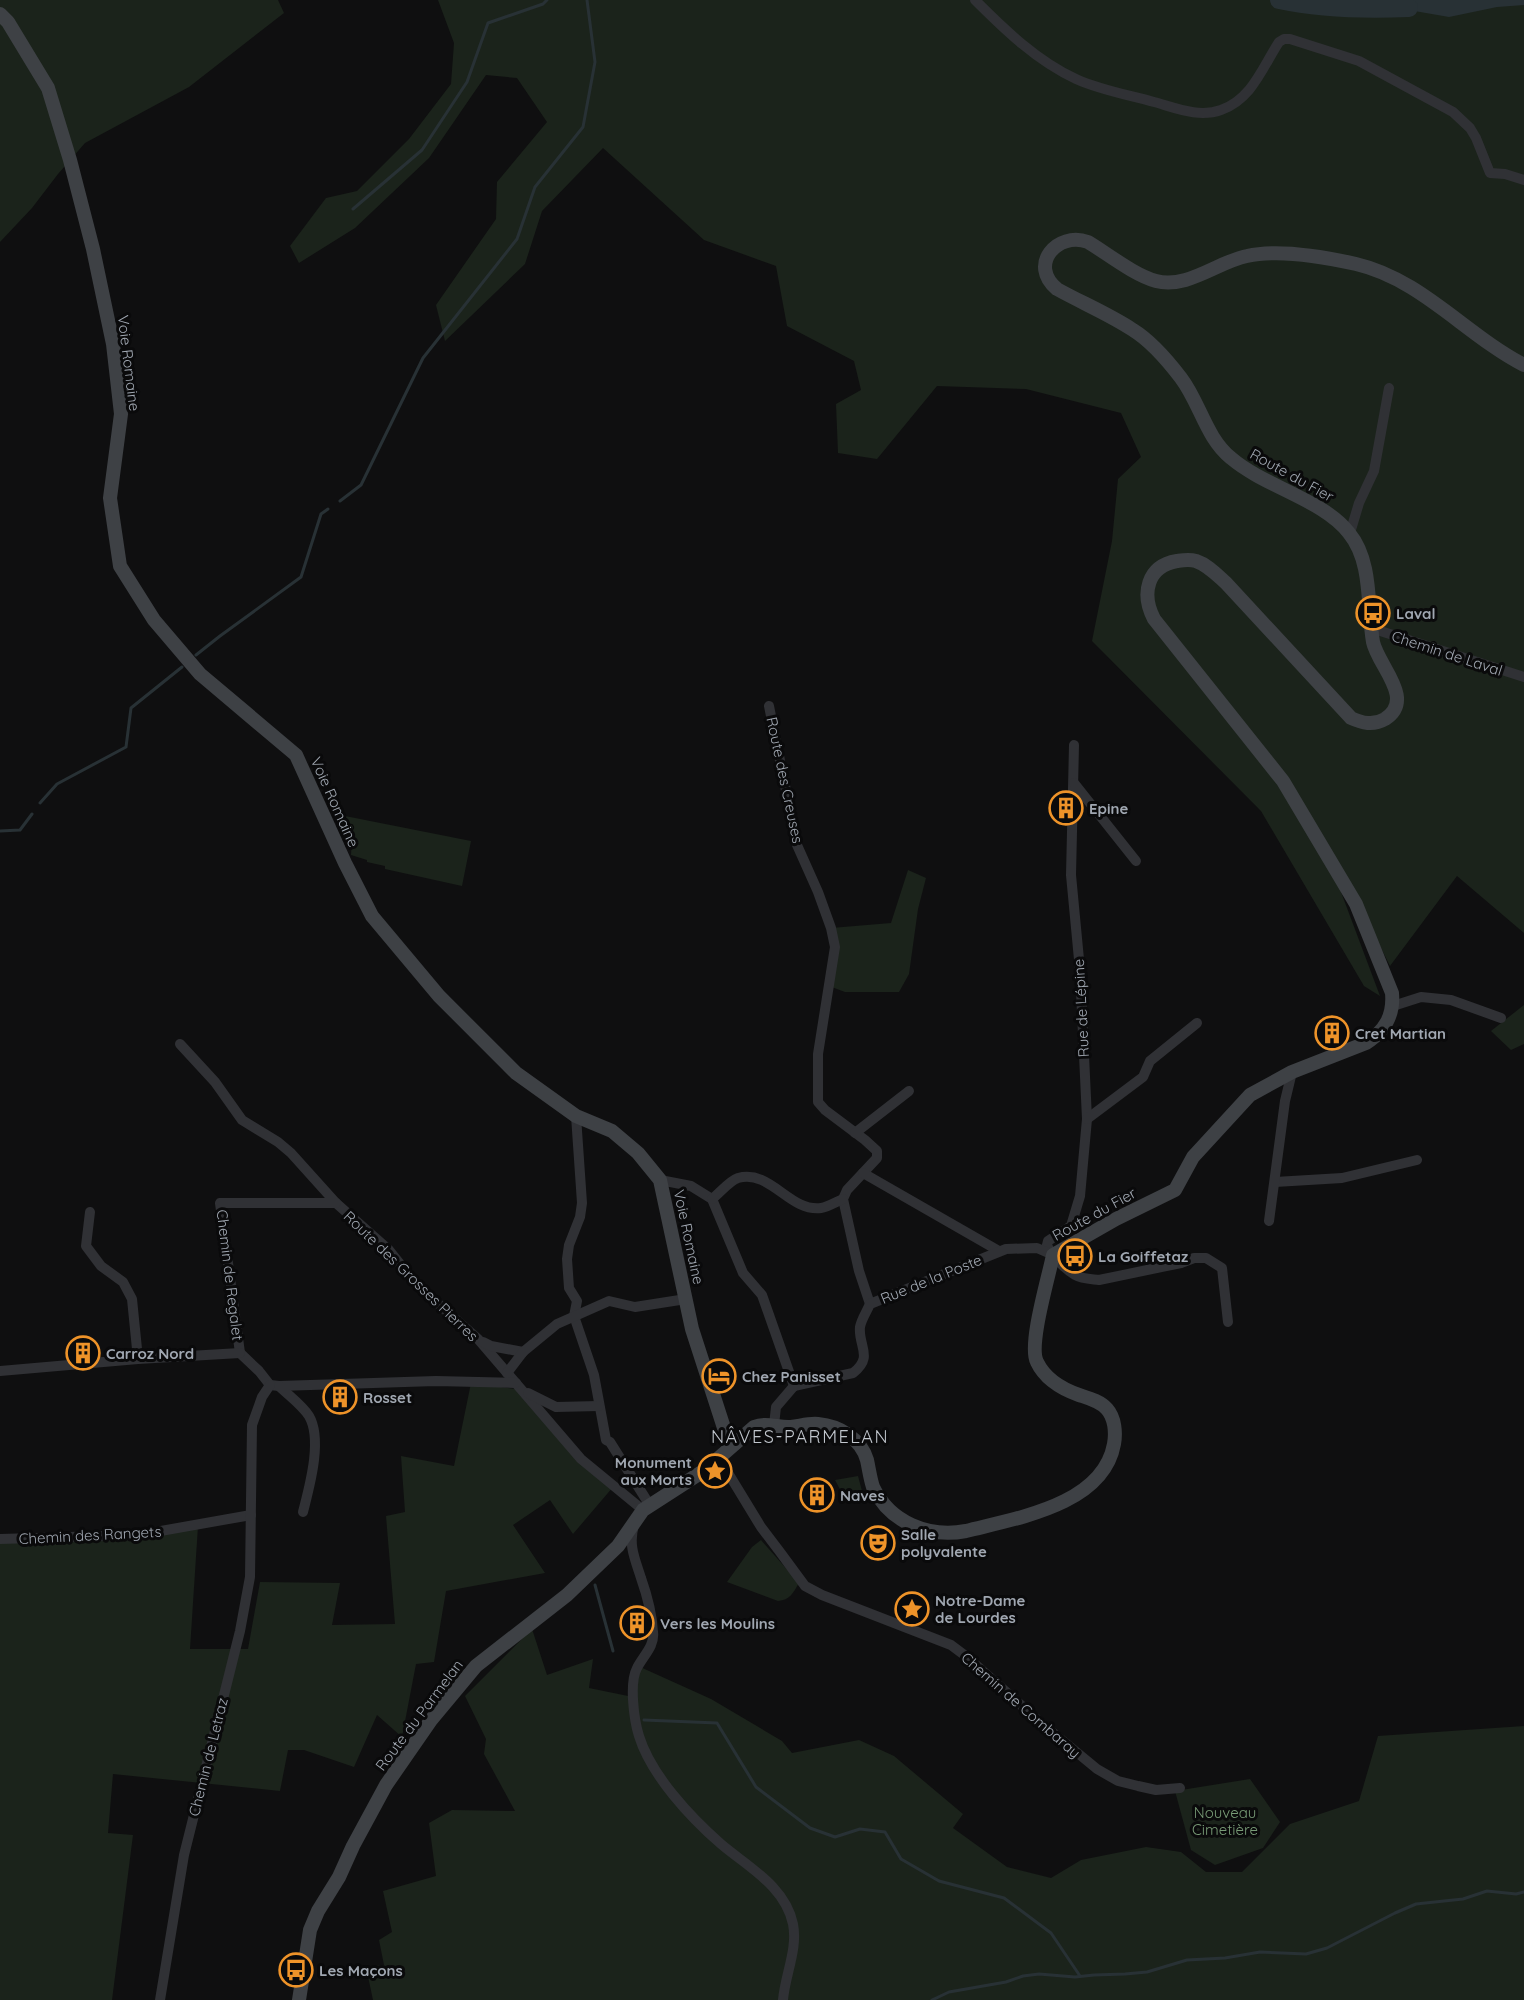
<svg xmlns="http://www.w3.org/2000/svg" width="1524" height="2000" font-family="Quicksand,sans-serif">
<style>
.green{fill:#1b231b}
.water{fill:#283135}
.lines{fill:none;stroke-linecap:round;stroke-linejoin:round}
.stream{stroke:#283135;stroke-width:3}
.river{stroke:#283135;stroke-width:18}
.street{stroke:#303135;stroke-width:10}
.secondary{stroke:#3e4145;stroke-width:14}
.labels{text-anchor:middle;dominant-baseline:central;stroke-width:6;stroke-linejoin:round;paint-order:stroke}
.street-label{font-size:15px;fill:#a0a7b1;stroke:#0a0a0b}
.poi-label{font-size:15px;font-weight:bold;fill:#a0a7b1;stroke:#0a0a0b;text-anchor:start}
.park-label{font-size:15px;fill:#799c77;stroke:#0a0a0b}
.quarter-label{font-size:18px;letter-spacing:1.5px;fill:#c1c6cd;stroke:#0a0a0b}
</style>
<rect width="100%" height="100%" fill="#0f0f10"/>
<!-- green -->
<g class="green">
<polygon points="0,0 278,0 284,13 189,87 85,143 58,174 32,208 0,242"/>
<polygon points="438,0 1524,0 1524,933 1457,876 1390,966 1349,884 1341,892 1380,996 1364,986 1261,811 1092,641 1112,541 1118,479 1141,457 1121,413 1026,389 937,386 877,459 838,453 836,404 861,390 854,361 787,326 776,266 704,240 603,148 542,211 525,264 445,341 436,305 496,219 497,182 547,122 517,78 486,75 429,158 355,228 299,263 290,246 326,198 357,191 409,139 451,84 454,43"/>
<polygon points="345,816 471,841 462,886 385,869 385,866 367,862 367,860 351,855 352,836"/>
<polygon points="908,870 926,878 918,909 909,974 899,992 845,992 829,986 831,928 891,923"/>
<polygon points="1524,1005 1524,1044 1511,1050 1491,1031"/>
<polygon points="471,1383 516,1389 613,1487 573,1534 550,1500 513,1525 545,1573 446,1591 434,1662 416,1664 402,1737 377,1715 354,1767 304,1750 288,1750 280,1791 113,1774 108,1833 133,1835 112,2000 0,2000 0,1542 198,1526 190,1649 248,1649 260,1582 340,1583 332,1625 395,1624 386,1516 405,1512 401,1456 454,1466"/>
<polygon points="858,1476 862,1491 843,1495 835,1480"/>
<path d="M761,1540L799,1583C793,1593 790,1600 778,1601L727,1582L752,1547Z"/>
<polygon points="532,1629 547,1675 593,1659 589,1688 633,1697 638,1666 711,1699 782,1741 792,1753 859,1740 894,1756 963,1814 953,1828 1007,1867 1051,1878 1081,1860 1146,1847 1181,1852 1206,1872 1242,1872 1290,1824 1359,1801 1378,1736 1524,1726 1524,2000 373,2000 366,1967 384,1965 379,1940 392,1932 383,1891 436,1876 429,1823 452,1810 515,1811 484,1754 486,1739 465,1696"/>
<polygon points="1250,1779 1280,1822 1263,1848 1215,1865 1191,1850 1175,1791"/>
</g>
<!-- water -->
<polygon class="water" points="1289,0 1524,0 1524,5 1497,7 1449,17 1403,9 1358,9 1303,4"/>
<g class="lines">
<!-- stream -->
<g class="stream">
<polyline points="353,209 422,150 467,82 488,23 543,4 547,0"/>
<polyline points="340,501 361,485 423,358 517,239 535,187 583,127 595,62 587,0"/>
<polyline points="196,655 220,636 301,577 321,514 328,509"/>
<polyline points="40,803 57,784 126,747 131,708 182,667"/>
<polyline points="0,831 20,830 32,814"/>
<polyline points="595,1585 613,1651"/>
<polyline points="644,1720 717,1723 756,1787 810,1828 835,1837 860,1829 885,1832 901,1859 939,1881 1004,1898 1051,1933 1080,1976"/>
<polyline points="932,2000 949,1992 1006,1982 1023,1976 1039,1974 1075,1977 1094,1975 1125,1974 1147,1972 1187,1960 1225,1958 1260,1952 1306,1954 1327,1948 1395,1913 1416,1904 1463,1899 1487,1891 1516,1894 1524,1892"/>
</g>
<!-- river -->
<path class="river" d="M1279,0C1322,9 1365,10 1409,8"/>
<!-- street -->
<g class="street">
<path d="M975,0C1005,30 1037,61 1076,79C1100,90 1129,95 1154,102C1176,108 1199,118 1221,110C1252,99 1262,68 1279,42L1284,39H1290L1359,61L1453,112L1470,128L1476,138L1490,173L1505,174L1524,180"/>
<polyline points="1350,533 1359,503 1374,471 1389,388"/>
<polyline points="1371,628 1524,677"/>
<polyline points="769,706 797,845 818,892 831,928 835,947 818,1054 818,1102 825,1110 865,1140 877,1151 877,1158 847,1190 843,1199 859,1271 870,1304"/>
<path d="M1074,745L1071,875L1080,970L1087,1119L1080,1196L1071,1226L1048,1241L1047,1245C1051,1255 1065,1269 1075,1275C1082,1279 1091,1279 1099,1280L1181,1263L1194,1258H1206L1222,1268L1228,1322"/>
<polyline points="1074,783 1136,861"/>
<polyline points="1393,1006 1421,997 1451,1000 1501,1018"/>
<polyline points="180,1044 215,1082 242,1120 278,1142 291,1153 336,1203 389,1250 416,1284 478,1339 581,1459 643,1510"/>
<polyline points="576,1116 582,1203 580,1217 569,1245 567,1259 569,1288 577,1301 574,1316 594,1375 606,1440 610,1442 649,1504"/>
<polyline points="1087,1119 1143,1077 1150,1061 1197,1023"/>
<polyline points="855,1133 909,1091"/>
<polyline points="863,1173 999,1251"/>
<polyline points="660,1180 691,1186 712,1199 743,1273 762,1295 794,1386"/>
<polyline points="1275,1182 1342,1178 1417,1160"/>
<path d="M712,1199C720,1193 729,1181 738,1178C771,1169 789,1212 821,1208C828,1207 836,1202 843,1199"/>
<polyline points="90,1212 86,1246 101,1266 123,1282 132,1299 138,1359"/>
<polyline points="1269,1221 1285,1101 1292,1072"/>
<polyline points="483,1342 491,1346 523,1352"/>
<polyline points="240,1353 259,1371 270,1385 279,1386 436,1381 516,1383"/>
<polyline points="240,1353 220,1203 336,1203"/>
<polyline points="0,1371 138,1359 240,1353"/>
<polyline points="507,1373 523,1352 557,1324 609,1301 635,1307 686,1299"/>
<path d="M279,1386C289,1396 301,1404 309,1416C323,1440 309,1488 303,1512"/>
<path d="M794,1386L853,1373C874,1357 858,1346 860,1327C861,1320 867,1311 870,1304L1006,1249L1037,1248L1053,1255"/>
<polyline points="528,1393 556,1407 599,1406"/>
<polyline points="774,1425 776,1407 794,1386"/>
<polyline points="719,1458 761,1527 780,1552 805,1586 822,1595 951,1645 967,1657 1040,1722 1097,1769 1118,1781 1138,1786 1156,1790 1180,1788"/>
<path d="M634,1525C628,1545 635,1559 641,1578C647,1595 652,1614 653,1632C655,1646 643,1656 637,1668C629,1683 634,1720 639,1736C651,1775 690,1817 721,1844C748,1867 785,1886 793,1924C798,1949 785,1975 783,2000"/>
<polyline points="0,1539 138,1535 251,1515"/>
<polyline points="160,2000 184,1855 240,1631 250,1577 252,1425 262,1397 270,1385"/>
</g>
<!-- secondary -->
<g class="secondary">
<polyline points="0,14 8,22 48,88 70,160 93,249 113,344 121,414 110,498 120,566 154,620 200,674 296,755 345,863 372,916 439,996 516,1073 576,1116 612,1131 638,1153 660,1180 692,1329 725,1431 735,1443"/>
<path d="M299,2000L310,1930L318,1911L339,1877L353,1846L386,1785L431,1720L476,1666L567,1595L618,1546L643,1510L705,1470L754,1427C767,1422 778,1428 791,1427C800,1426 809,1423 818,1424C840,1426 861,1439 867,1460C869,1469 870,1478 873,1487C890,1523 929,1538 966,1531C1017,1518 1103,1505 1114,1444C1116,1433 1115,1418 1107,1409C1100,1401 1088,1398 1079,1395C1062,1389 1045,1379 1037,1362C1028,1345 1049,1276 1053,1255L1116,1219L1175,1190L1193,1157L1250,1095L1292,1072L1366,1043C1385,1031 1394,1016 1392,993L1356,904L1283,781L1154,619C1141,594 1147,566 1177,561C1184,560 1189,559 1196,561C1208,565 1217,575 1226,583L1351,718C1362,723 1373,726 1385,719C1416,699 1378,666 1373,642C1367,608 1373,562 1349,533C1324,500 1265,487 1231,458C1206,438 1200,403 1181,378C1168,361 1151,341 1133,330C1109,314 1082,303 1057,289C1028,265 1057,231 1088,242C1108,254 1134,275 1156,281C1188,289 1217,262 1247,256C1278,249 1325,257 1356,264C1421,279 1466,335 1524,365"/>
</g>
</g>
<!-- icons -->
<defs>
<symbol id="bus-ring" viewBox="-11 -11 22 22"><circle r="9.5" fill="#0a0a0b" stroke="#ee9329" stroke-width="1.5"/><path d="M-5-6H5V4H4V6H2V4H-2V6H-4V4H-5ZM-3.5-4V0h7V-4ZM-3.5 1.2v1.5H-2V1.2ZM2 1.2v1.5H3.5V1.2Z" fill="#ee9329"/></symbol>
<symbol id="building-ring" viewBox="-11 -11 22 22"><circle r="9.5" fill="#0a0a0b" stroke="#ee9329" stroke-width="1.5"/><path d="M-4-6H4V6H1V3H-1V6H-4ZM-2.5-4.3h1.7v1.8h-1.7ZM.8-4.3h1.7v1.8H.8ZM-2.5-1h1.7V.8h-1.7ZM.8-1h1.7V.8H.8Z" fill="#ee9329"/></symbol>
<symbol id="hotel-ring" viewBox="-11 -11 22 22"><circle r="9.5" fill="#0a0a0b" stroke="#ee9329" stroke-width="1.5"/><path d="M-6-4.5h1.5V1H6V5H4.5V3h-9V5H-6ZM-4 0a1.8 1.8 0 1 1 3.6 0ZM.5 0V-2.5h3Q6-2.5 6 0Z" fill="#ee9329"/></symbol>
<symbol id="sight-ring" viewBox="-11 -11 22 22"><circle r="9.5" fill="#0a0a0b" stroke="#ee9329" stroke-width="1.5"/><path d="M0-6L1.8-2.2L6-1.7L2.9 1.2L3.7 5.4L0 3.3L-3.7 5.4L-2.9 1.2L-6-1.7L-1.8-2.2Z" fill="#ee9329"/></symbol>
<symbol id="theatre-ring" viewBox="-11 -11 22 22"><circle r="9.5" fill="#0a0a0b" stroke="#ee9329" stroke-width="1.5"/><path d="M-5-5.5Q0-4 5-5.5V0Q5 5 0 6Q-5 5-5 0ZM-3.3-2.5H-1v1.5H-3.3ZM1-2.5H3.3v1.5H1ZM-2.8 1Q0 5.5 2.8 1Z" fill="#ee9329"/></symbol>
</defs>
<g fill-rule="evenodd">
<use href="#bus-ring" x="1354" y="594" width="38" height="38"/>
<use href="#building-ring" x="1047" y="789" width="38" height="38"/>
<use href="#building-ring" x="1313" y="1014" width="38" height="38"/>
<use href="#bus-ring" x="1056" y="1237" width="38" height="38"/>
<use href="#building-ring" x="64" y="1334" width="38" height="38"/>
<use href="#hotel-ring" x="700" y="1357" width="38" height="38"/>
<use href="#building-ring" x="321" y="1378" width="38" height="38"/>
<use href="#sight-ring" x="696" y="1452" width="38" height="38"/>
<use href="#building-ring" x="798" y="1476" width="38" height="38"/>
<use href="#theatre-ring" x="859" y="1524" width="38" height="38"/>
<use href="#sight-ring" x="893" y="1590" width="38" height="38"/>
<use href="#building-ring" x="618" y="1604" width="38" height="38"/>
<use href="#bus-ring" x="277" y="1951" width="38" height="38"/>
</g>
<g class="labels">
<!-- street labels -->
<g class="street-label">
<text transform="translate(129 363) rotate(83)">Voie Romaine</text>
<text transform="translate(1292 475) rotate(29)">Route du Fier</text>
<text transform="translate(1447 653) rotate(18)">Chemin de Laval</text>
<text transform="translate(785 780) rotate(78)">Route des Creuses</text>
<text transform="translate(335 802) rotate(66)">Voie Romaine</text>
<text transform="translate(1081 1008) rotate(-93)">Rue de Lépine</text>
<text transform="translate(1094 1214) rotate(-29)">Route du Fier</text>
<text transform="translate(689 1237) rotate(78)">Voie Romaine</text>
<text transform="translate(230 1275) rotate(83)">Chemin de Regalet</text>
<text transform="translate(411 1276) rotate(44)">Route des Grosses Pierres</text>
<text transform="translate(931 1279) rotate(-22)">Rue de la Poste</text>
<text transform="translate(90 1535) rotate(-3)">Chemin des Rangets</text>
<text transform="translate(1021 1705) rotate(41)">Chemin de Combaray</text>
<text transform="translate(419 1715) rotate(-53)">Route du Parmelan</text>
<text transform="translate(208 1757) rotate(-76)">Chemin de Letraz</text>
</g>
<!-- poi labels -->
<g class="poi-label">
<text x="1396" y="613">Laval</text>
<text x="1089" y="808">Epine</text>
<text x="1355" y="1033">Cret Martian</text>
<text x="1098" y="1256">La Goiffetaz</text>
<text x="106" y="1353">Carroz Nord</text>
<text x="742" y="1376">Chez Panisset</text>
<text x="363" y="1397">Rosset</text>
<text x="692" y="1462" text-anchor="end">Monument<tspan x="692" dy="17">aux Morts</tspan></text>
<text x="840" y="1495">Naves</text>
<text x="901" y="1534">Salle<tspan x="901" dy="17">polyvalente</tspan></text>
<text x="935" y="1600">Notre-Dame<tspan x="935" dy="17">de Lourdes</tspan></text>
<text x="660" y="1623">Vers les Moulins</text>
<text x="319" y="1970">Les Maçons</text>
</g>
<!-- park labels -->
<g class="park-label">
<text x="1225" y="1812">Nouveau<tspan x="1225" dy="17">Cimetière</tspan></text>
</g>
<!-- quarter labels -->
<g class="quarter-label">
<text x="800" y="1436">NÂVES-PARMELAN</text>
</g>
</g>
</svg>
